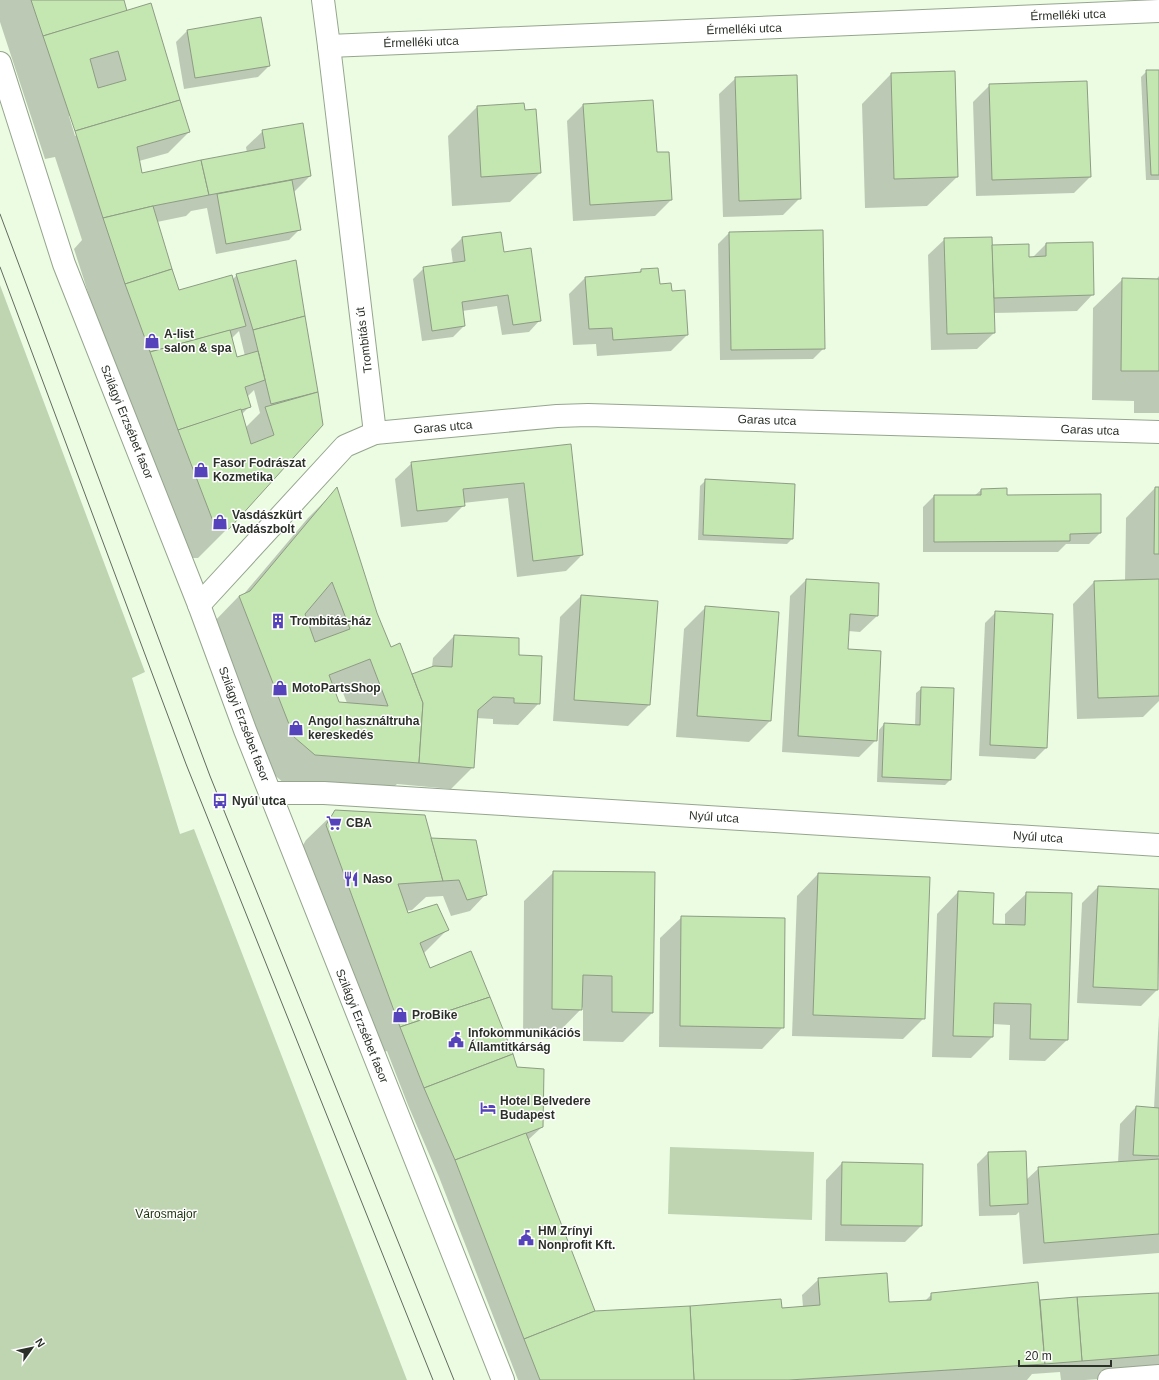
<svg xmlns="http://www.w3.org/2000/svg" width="1159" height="1380" font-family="Arial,sans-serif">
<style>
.green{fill:#bfd5b2}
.shadow{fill:#0003;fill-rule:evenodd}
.building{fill:#c4e6b0;stroke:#8e9c85;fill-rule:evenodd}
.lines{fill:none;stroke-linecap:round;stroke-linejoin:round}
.minor-casing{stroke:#96a58e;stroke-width:24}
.major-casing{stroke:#96a58e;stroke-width:24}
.minor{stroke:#fff;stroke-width:22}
.major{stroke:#fff;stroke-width:22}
.tram{stroke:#626b5d;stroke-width:1}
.labels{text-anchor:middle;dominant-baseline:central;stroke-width:3;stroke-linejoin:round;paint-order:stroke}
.street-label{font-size:12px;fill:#2b3128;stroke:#fff}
.poi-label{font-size:12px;font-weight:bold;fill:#2b3128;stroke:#fff;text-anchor:start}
.park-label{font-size:12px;fill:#1d330d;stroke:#fff}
</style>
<rect width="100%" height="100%" fill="#ecfce3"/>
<!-- green -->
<g class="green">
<polygon points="0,285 145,672 132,678 180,834 194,829 407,1380 0,1380"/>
<polygon points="670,1147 814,1152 812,1220 668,1214"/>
</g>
<!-- shadow -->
<g class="shadow">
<path d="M0,0H123L127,12L189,132L168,153L139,161L142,174L247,153L246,147L263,131L310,176L294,192L300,229L289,240L216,254L207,208L191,211L186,216L157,222L178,291L232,280L237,275L295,261L317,392L228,528L198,558H186L148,460L95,314L74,249L82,240L55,157L45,159L0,22ZM69,116H71L77,135L75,136ZM239,331L245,356L236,358L231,339ZM254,390L260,413L245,428L242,414L250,406L247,397Z"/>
<polygon points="187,31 269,66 258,77 184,89 176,42"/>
<polygon points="1147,71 1159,71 1159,180 1146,180 1141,77"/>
<polygon points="891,74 957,177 927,206 865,208 862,104"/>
<polygon points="736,78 800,198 783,215 723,217 719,94"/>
<polygon points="990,85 1090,177 1074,193 976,196 973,102"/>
<polygon points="652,101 656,153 671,200 655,216 573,221 567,121 583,105"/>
<polygon points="477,107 540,173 510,202 452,206 448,136"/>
<polygon points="729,233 824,348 813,359 720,360 718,244"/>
<polygon points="462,238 503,253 540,320 529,332 502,335 497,306 462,311 464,326 453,337 422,341 413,279 424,268 453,264 451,249"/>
<polygon points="945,239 991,246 1028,258 1033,257 1046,244 1093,294 1077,311 993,313 994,333 977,349 931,350 928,255"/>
<polygon points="641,270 659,285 671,292 687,335 671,351 597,356 596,344 573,345 569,294 585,278 638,274"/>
<polygon points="1159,276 1159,413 1134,413 1134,401 1092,400 1093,308 1123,279 1156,280"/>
<polygon points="570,445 582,555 566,571 517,577 508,498 463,503 464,505 447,522 401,527 395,479 412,463"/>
<polygon points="706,480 792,539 787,544 698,540 700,486"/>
<polygon points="1155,488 1159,488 1159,701 1143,717 1077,719 1073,604 1094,582 1125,581 1126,518"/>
<path d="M337,489L376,614L391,648L412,676L432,667L433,658L454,636L518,656L539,703L518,725L493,724V719L476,718L473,767L451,789L397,784L388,792L285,784L265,767L210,626L239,596L243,595L308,518ZM341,688L347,703H338L334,690Z"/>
<polygon points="981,490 1006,496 1100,495 1100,533 1089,544 1066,544 1058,552 923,552 923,507 934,496 974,496"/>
<polygon points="806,580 877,616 860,632 848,631 847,650 876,740 859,757 782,752 790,596"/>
<polygon points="581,596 657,602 649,705 628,726 553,721 560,617"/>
<polygon points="705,608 770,721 749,742 676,737 684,629"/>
<polygon points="996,612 1046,748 1035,759 979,756 985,623"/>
<polygon points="922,688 950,780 945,785 877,782 879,730 884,724 915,726 916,693"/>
<polygon points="336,811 431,840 486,894 470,911 451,916 443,896 426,897 412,910 406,911 407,914 448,929 423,954 429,969 517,1068 542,1127 528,1140 594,1312 781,1309 803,1307 802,1295 819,1279 889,1303 925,1301 932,1294 1039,1303 1040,1301 1159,1294 1159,1375 1085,1380 1061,1380 1060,1372 1032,1374 1027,1380 518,1380 439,1177 408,1105 387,1051 371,1056 297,855 306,840"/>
<polygon points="554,872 652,1013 623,1042 583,1041 583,1007 552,1039 523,1038 524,901"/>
<polygon points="818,874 924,1018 903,1039 792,1036 797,896"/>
<polygon points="1098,887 1159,890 1159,949 1157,990 1141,1006 1077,1003 1082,903"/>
<polygon points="958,892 992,925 1005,925 1005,914 1027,893 1067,1040 1045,1061 1009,1060 1010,1025 993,1024 992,1037 971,1058 932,1057 937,914"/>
<polygon points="682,917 783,1027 762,1049 659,1047 660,938"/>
<polygon points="1159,1015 1159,1253 1023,1264 1019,1212 1016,1215 979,1216 977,1164 988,1153 1026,1180 1039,1168 1118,1163 1120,1124 1136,1107 1154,1108"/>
<polygon points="842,1163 921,1226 905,1242 825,1241 826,1180"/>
</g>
<!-- building -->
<g class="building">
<polygon points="31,0 124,0 127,11 43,36"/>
<path d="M151,3L180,100L75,131L43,36ZM118,51L126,80L98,88L90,59Z"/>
<polygon points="261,17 270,66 195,78 187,30"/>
<polygon points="1146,70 1159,70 1159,175 1151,175"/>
<polygon points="955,71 958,177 894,179 891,73"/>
<polygon points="797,75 801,199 739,201 735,77"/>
<polygon points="1087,81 1091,177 992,180 989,84"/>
<polygon points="180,100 190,132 137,147 142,173 201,160 209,195 153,206 103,218 75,131"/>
<polygon points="653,100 657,152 669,152 672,200 590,205 583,104"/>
<polygon points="524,103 525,110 536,109 541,173 481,177 477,106"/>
<polygon points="303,123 311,176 209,195 201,160 265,148 262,130"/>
<polygon points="292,180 301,230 226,244 217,194"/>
<polygon points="153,206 172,269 125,284 103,218"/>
<polygon points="823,230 825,349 731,350 729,232"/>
<polygon points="501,232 504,252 531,248 541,321 513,325 508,295 462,302 465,326 432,331 423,267 465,261 462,237"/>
<polygon points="992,237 995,333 947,334 944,238"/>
<polygon points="1093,242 1094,295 994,298 992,245 1029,244 1029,257 1046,256 1046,243"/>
<polygon points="296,260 305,316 253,330 236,274"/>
<polygon points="658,268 660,284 671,283 672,291 685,290 688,335 613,340 612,328 589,329 585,277 641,272 641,269"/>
<polygon points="172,269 179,290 232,275 246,326 150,352 125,284"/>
<polygon points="1122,278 1159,279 1159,371 1121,371"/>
<polygon points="305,316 318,392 271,404 253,330"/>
<polygon points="230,330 237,357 258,351 265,380 245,387 251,407 178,430 150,352"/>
<polygon points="318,392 323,425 229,529 216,529 178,430 241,409 251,444 274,435 265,407"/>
<polygon points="571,444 583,555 533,561 524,483 463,489 465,506 417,511 411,462"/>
<polygon points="705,479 795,484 793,539 703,535"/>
<path d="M337,487L377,613L391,647L400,643L423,703L419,763L315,755L294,737L239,596L250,591ZM332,582L350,629L315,642L305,614ZM370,659L388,706L339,702L329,675Z"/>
<polygon points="1155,487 1159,487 1159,554 1154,554"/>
<polygon points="1007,488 1007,495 1101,494 1101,533 1070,534 1070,541 934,542 934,495 981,495 981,489"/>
<polygon points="806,579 879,583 878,616 850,614 848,649 881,651 877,741 798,736"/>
<polygon points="1159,579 1159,696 1098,698 1094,581"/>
<polygon points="581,595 658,601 650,705 574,700"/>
<polygon points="705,606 779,612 771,721 697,716"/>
<polygon points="995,611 1053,614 1047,748 990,745"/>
<polygon points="454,635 519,638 519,655 542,656 540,704 514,703 514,698 493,697 478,710 474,768 419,763 423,703 412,674 434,666 452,667"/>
<polygon points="921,687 954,688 951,780 882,777 884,723 920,725"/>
<polygon points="335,810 425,815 443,881 398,884 408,913 437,904 449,930 420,943 430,968 471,951 490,997 400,1027 326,825"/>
<polygon points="431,838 476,840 487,895 467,900 459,880 443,881"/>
<polygon points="553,871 655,872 653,1013 612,1012 612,976 583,975 582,1010 552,1009"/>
<polygon points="818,873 930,877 925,1019 813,1015"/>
<polygon points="1098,886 1159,889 1158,990 1093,987"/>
<polygon points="958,891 994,893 993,924 1025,925 1026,892 1072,893 1068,1040 1030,1039 1031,1004 994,1003 993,1037 953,1036"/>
<polygon points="681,916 785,918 784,1028 680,1026"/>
<polygon points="490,997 513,1054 424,1088 400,1027"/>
<polygon points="513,1054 517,1067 544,1069 543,1127 455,1160 424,1088"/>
<polygon points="1136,1106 1159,1108 1159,1156 1133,1155"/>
<polygon points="526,1133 595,1311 524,1339 455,1160"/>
<polygon points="1026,1151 1028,1204 990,1206 988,1152"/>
<polygon points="1159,1159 1159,1234 1044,1243 1038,1167"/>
<polygon points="842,1162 923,1164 922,1226 841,1225"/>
<polygon points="887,1273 889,1302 931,1300 931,1293 1038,1282 1045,1364 789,1380 694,1380 690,1306 781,1299 782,1308 820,1305 818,1278"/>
<polygon points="1159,1293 1159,1355 1082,1361 1077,1297"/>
<polygon points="1077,1297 1082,1361 1045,1364 1040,1300"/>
<polygon points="690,1306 694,1380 540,1380 524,1339 595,1311"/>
</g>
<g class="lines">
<defs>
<g id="minor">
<polyline points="323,0 329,46 375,433"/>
<polyline points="329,46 1159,11"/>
<polyline points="199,605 345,446 375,433 557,416 588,415 1159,432"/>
<polyline points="270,793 324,793 1159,845"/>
<polyline points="1109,1380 1159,1376"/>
</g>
<polyline id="major" points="0,63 64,264 199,605 245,730 503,1380"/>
</defs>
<!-- minor casing -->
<use href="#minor" class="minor-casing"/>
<!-- major casing -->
<use href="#major" class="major-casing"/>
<!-- minor -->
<use href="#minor" class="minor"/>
<!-- major -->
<use href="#major" class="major"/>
<!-- tram -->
<g class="tram">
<polyline points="0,214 210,776 454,1380"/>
<polyline points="0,267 186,764 433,1380"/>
</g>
</g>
<!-- icons -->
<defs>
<symbol id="shop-bare" viewBox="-9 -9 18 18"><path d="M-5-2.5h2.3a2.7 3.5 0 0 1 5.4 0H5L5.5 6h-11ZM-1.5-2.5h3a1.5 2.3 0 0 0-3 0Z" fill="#5543bb" stroke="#fff" stroke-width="2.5" paint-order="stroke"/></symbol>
<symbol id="building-bare" viewBox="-9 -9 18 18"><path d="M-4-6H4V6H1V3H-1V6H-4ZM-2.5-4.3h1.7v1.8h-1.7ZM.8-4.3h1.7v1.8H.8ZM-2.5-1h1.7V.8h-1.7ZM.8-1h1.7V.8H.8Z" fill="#5543bb" stroke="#fff" stroke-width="2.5" paint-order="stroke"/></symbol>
<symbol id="bus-bare" viewBox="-9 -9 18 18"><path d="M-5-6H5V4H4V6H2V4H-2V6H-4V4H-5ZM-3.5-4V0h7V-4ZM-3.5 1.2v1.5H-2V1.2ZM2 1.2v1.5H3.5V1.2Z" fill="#5543bb" stroke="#fff" stroke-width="2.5" paint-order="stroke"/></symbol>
<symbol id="supermarket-bare" viewBox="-9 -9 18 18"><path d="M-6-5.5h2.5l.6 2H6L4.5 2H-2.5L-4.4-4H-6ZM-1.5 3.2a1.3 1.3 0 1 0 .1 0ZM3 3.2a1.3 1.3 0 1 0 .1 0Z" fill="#5543bb" stroke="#fff" stroke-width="2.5" paint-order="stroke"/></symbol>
<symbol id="restaurant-bare" viewBox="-9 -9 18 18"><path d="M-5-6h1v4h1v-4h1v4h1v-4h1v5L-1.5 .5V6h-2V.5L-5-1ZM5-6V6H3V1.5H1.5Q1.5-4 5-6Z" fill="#5543bb" stroke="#fff" stroke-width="2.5" paint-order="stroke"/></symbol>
<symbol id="civic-bare" viewBox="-9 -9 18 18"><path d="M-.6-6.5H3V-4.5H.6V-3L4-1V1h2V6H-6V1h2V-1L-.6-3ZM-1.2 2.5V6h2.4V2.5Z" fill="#5543bb" stroke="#fff" stroke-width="2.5" paint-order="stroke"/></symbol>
<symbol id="hotel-bare" viewBox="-9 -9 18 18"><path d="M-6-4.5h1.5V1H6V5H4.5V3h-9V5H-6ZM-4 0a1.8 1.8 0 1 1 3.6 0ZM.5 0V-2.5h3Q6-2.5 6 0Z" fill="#5543bb" stroke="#fff" stroke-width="2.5" paint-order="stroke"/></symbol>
</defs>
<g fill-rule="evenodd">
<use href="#shop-bare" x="141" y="330" width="22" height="22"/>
<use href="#shop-bare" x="190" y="459" width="22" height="22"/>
<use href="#shop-bare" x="209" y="511" width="22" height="22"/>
<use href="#building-bare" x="267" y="610" width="22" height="22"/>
<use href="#shop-bare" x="269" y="677" width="22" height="22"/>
<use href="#shop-bare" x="285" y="717" width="22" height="22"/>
<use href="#bus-bare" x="209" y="790" width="22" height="22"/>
<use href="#supermarket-bare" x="323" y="812" width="22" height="22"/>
<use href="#restaurant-bare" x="340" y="868" width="22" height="22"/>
<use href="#shop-bare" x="389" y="1004" width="22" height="22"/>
<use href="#civic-bare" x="445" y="1029" width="22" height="22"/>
<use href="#hotel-bare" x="477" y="1097" width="22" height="22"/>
<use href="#civic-bare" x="515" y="1227" width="22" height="22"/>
</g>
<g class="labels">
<!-- street labels -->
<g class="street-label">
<text transform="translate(1068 15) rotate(-2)">Érmelléki utca</text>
<text transform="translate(744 29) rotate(-2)">Érmelléki utca</text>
<text transform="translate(421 42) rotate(-2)">Érmelléki utca</text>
<text transform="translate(364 340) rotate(-97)">Trombitás út</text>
<text transform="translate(767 420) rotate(2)">Garas utca</text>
<text transform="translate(127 422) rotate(68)">Szilágyi Erzsébet fasor</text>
<text transform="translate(443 427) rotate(-5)">Garas utca</text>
<text transform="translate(1090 430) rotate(2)">Garas utca</text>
<text transform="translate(244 724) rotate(69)">Szilágyi Erzsébet fasor</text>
<text transform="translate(714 817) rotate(4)">Nyúl utca</text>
<text transform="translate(1038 837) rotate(4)">Nyúl utca</text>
<text transform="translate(362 1026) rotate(68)">Szilágyi Erzsébet fasor</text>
</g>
<!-- poi labels -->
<g class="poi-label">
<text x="164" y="334">A-list<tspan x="164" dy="14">salon &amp; spa</tspan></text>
<text x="213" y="463">Fasor Fodrászat<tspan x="213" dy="14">Kozmetika</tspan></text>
<text x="232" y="515">Vasdászkürt<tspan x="232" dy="14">Vadászbolt</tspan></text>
<text x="290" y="621">Trombitás-ház</text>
<text x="292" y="688">MotoPartsShop</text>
<text x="308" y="721">Angol használtruha<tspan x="308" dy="14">kereskedés</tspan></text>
<text x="232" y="801">Nyúl utca</text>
<text x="346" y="823">CBA</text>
<text x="363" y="879">Naso</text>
<text x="412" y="1015">ProBike</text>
<text x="468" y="1033">Infokommunikációs<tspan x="468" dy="14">Államtitkárság</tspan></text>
<text x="500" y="1101">Hotel Belvedere<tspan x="500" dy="14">Budapest</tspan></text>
<text x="538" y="1231">HM Zrínyi<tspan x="538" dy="14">Nonprofit Kft.</tspan></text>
</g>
<!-- park labels -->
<g class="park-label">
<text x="166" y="1214">Városmajor</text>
</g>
</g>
<!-- north arrow -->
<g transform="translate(32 1348) rotate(57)" stroke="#ffffff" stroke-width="3" paint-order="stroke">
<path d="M0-3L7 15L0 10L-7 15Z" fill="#2b3128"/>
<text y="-6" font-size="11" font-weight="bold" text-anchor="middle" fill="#2b3128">N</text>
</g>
<!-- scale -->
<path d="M1019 1360v6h92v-6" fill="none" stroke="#2b3128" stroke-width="2"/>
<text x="1025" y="1360" font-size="12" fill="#2b3128" stroke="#ffffff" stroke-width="3" paint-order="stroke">20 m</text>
</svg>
